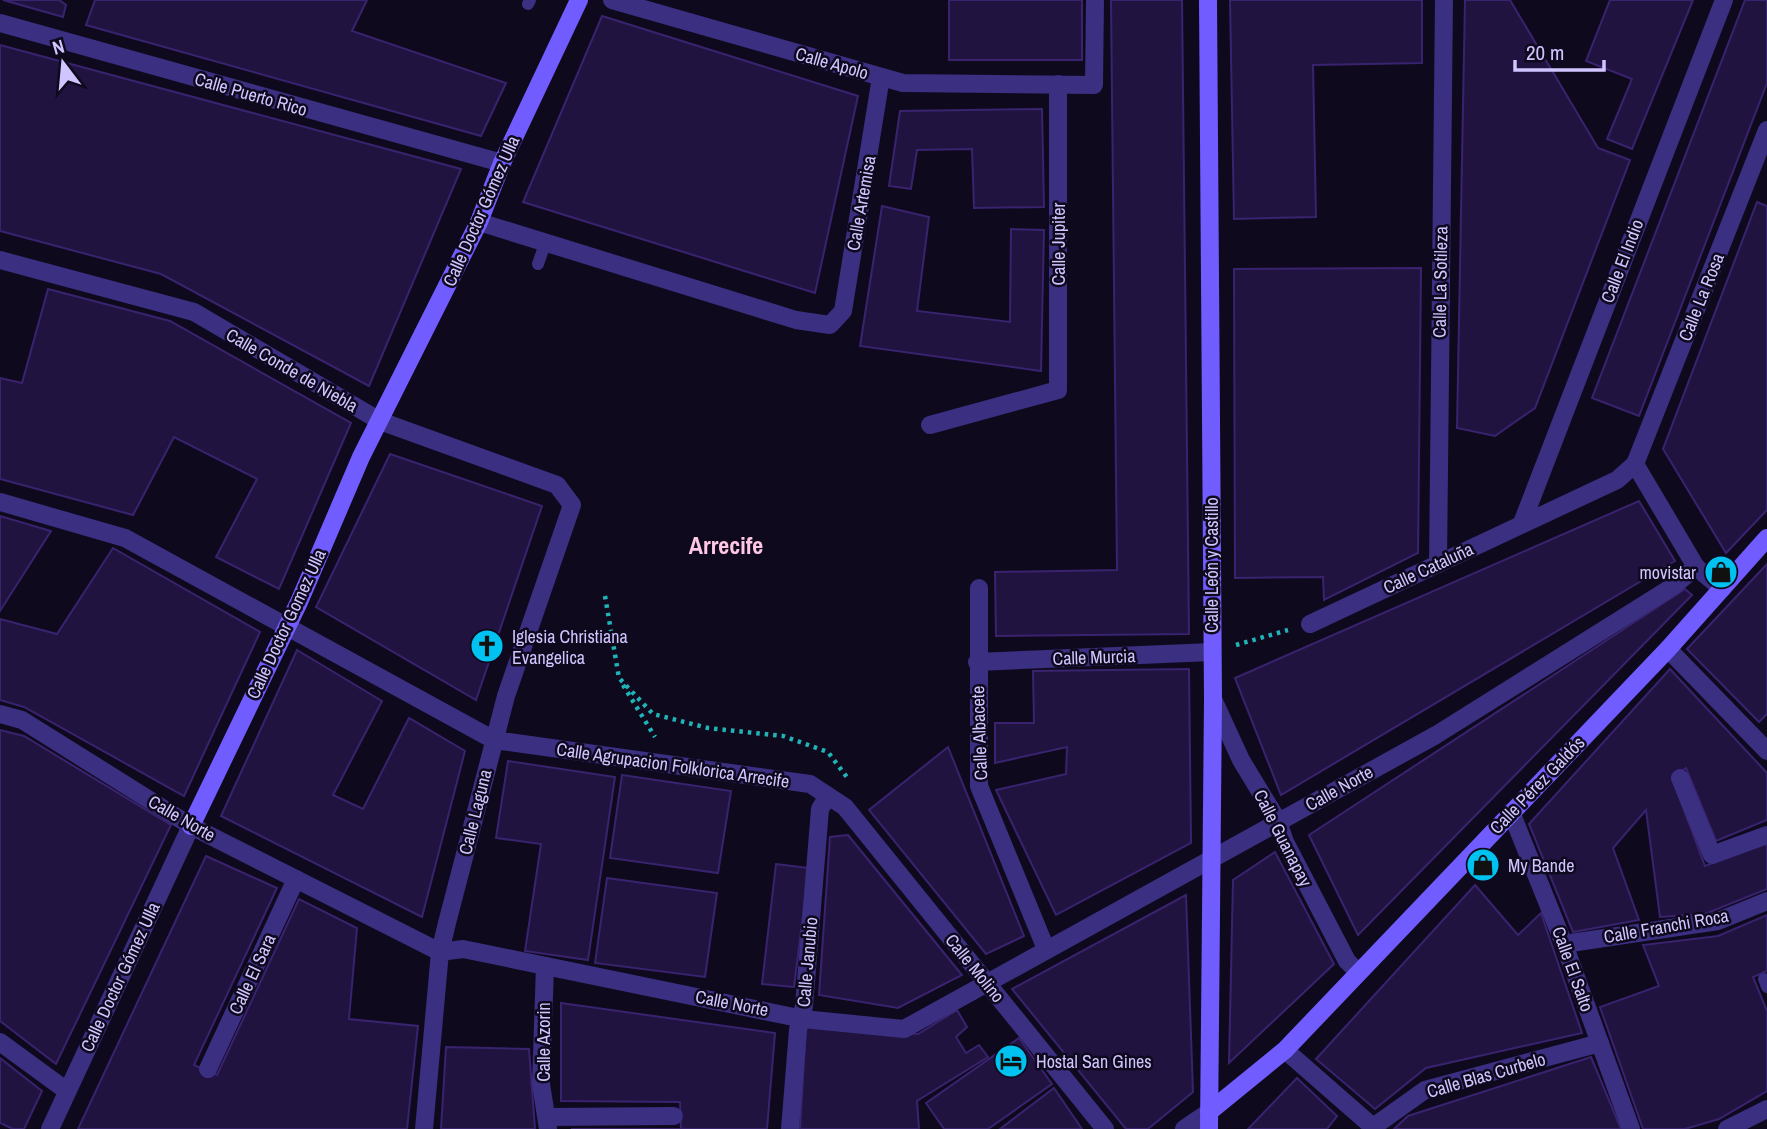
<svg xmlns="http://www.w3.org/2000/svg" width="1767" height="1129" font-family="'Archivo Narrow',sans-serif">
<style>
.building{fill:#211340;stroke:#39236f;stroke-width:2}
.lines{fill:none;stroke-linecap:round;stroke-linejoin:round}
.path{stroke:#20b4b8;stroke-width:4.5;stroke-dasharray:3.5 5;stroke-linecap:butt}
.lane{stroke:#3a2f81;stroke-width:12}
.street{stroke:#3a2f81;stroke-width:18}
.secondary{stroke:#705cff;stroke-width:18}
.labels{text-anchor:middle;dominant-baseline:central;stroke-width:5;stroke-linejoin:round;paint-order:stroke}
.street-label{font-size:18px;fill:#d1c5ff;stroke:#0f091d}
.poi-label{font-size:18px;fill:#d1c5ff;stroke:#0f091d;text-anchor:start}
.district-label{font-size:24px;font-weight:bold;fill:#ffc7e6;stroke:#0f091d}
</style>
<rect width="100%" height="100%" fill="#0f091d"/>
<!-- building -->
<g class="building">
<polygon points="3,0 59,0 66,5 63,17"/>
<polygon points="95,0 367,0 352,31 506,83 481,136 86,25"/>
<rect x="949" y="0" width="133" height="60"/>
<polygon points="1111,0 1182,0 1189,634 996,636 995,572 1117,570"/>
<polygon points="1230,0 1422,0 1422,63 1313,65 1316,217 1234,219"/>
<polygon points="1465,0 1510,0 1598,148 1630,160 1535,408 1495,436 1457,428"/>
<polygon points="1610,0 1693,0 1632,149 1607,139 1632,79 1586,61"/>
<polygon points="1745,0 1767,0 1767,83 1639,416 1592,398"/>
<polygon points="602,16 858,96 815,293 523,202"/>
<polygon points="0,45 461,169 369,386 161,274 0,231"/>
<polygon points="1042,109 1044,207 974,208 972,149 917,150 911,189 889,186 900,111"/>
<polygon points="1757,202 1767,206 1767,510 1726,553 1663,449"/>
<polygon points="882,206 929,217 917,311 1010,322 1011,229 1044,230 1041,371 860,346"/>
<polygon points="1421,268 1418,553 1324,600 1323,577 1235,578 1234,269"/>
<polygon points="48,289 170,321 351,423 279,589 216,557 257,479 174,437 133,515 0,479 0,378 22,383"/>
<polygon points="390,454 542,506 476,700 316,607"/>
<polygon points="1639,501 1675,561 1281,795 1235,678"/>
<polygon points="0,516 51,531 0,611"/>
<polygon points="113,548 260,632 184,796 24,707 0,700 0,619 57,634"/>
<polygon points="1767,564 1767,714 1759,722 1687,649"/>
<polygon points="1685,589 1692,595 1358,935 1309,835"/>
<polygon points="297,650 382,701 333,795 363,809 409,718 465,751 422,917 221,816"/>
<polygon points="1189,669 1191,843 1056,915 996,790 1066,774 1067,747 995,763 995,723 1034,723 1033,671"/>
<polygon points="1670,669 1767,773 1767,820 1716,841 1686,768 1672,778 1705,866 1767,843 1767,889 1705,914 1660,917 1646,810 1613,848 1639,920 1573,932 1529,824"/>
<polygon points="0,730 24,736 171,825 56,1064 0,1021"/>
<polygon points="948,747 1024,936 986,954 869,810"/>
<polygon points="508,761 615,777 588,960 525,951 541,844 496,838"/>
<polygon points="622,775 731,791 718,873 610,858"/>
<polygon points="848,835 962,975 898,1008 819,995 830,837"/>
<polygon points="1275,852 1334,964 1229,1063 1233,880"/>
<polygon points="206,856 277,888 194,1065 217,1075 299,899 357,928 349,1019 418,1026 407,1129 78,1129"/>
<polygon points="776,864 809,868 794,987 762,984"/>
<polygon points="607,878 717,893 705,977 595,963"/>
<polygon points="1475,885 1518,935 1541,913 1582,1033 1426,1068 1375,1109 1316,1059"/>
<polygon points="1186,895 1193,1092 1148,1129 1126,1129 1012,989"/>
<polygon points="1767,915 1767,971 1753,977 1767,1011 1767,1091 1719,1119 1685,1129 1643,1129 1600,1007 1659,986 1643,945 1718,936"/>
<polygon points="561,1003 775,1033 767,1129 571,1129 681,1129 680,1102 561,1101"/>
<polygon points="957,1010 967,1027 956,1037 966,1053 979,1045 988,1057 917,1101 919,1129 800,1129 806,1026 918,1034"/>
<polygon points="1019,1038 1052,1084 988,1129 944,1129 926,1103"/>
<polygon points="446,1047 529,1049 535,1129 441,1129"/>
<polygon points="1591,1057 1621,1129 1394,1129 1408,1116"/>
<polygon points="0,1058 42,1091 24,1129 13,1129 0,1123"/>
<polygon points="1297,1078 1337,1116 1327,1129 1248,1129"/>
<polygon points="1054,1088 1082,1129 1000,1129"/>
</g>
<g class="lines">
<!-- path -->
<g class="path">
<polyline points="605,596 619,678 653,714 708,728 783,736 828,752 849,780"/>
<polyline points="1236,645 1288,630"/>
<polyline points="623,685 655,737"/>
</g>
<!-- lane -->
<g class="lane">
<polyline points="528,4 530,0"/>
<polyline points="538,264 546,241"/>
<polyline points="1764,979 1767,987"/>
</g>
<!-- street -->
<g class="street">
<polyline points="612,0 903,83 1094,85 1095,0"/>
<polyline points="0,23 502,163"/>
<polyline points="479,222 796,320 830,325 843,311 881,77"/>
<polyline points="0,260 194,312 380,421 557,485 572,505 506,696 447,923 440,952 424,1129"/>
<polyline points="930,425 1058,390 1058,84"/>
<polyline points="1635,464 1696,567 1722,589"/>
<polyline points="0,502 125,538 494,740 810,784 845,807 1105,1129"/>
<polyline points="1522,523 1724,0"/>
<polyline points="1438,564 1444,0"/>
<polyline points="979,588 979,786 1046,949"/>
<polyline points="1310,624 1617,480 1635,464 1767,130"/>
<polyline points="1668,649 1767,751"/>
<polyline points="977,662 1212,652"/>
<polyline points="1213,699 1241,760 1278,821 1285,842 1347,961 1358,972"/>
<polyline points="0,714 22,720 191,826 440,952 463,949 803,1019 904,1029 1436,735 1672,587 1696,567"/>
<polyline points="1680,778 1712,855 1767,835"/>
<polyline points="1511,812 1564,944 1631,1129"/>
<polyline points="1564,944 1718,921 1767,901"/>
<polyline points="545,966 541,1084 548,1129"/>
<polyline points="0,1042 67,1091"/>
<polyline points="1285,1050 1373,1127 1425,1090 1600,1043"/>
<polyline points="208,1069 296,879"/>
<polyline points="547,1117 674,1116"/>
<polyline points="50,1129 191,826"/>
<polyline points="790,1129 798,1030 804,1006 820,809 828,796"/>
<polyline points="1184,1129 1209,1112"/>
<polyline points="1727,1129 1767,1109"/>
</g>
<!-- secondary -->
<g class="secondary">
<polyline points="1208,0 1213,699 1209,1129"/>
<polyline points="191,826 299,602 361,457 479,222 502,163 579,0"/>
<polyline points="1209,1112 1285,1050 1668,649 1767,538"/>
</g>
</g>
<!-- icons -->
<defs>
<symbol id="shop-disc" viewBox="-11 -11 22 22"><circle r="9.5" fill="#00c2f0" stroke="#0f091d"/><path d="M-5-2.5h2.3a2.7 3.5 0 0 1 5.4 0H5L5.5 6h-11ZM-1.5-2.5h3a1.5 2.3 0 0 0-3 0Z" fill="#111"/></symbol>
<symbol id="church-disc" viewBox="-11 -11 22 22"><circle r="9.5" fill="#00c2f0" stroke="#0f091d"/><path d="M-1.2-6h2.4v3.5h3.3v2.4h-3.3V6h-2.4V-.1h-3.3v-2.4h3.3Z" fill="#111"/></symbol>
<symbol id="hotel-disc" viewBox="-11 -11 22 22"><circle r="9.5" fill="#00c2f0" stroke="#0f091d"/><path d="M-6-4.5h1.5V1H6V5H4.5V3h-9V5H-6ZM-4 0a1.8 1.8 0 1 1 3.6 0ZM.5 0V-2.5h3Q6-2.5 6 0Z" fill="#111"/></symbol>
</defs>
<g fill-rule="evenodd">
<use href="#shop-disc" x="1702" y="553" width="38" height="38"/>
<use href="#church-disc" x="468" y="627" width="38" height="38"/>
<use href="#shop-disc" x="1464" y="846" width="38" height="38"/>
<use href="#hotel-disc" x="992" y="1042" width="38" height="38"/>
</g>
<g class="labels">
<!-- street labels -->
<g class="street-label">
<text transform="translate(832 63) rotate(16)">Calle Apolo</text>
<text transform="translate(251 94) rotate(16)">Calle Puerto Rico</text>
<text transform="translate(861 203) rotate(-80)">Calle Artemisa</text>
<text transform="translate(481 211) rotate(-66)">Calle Doctor Gómez Ulla</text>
<text transform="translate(1058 244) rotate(-90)">Calle Jupiter</text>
<text transform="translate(1622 261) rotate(-69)">Calle El Indio</text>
<text transform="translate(1440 282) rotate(-89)">Calle La Sotileza</text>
<text transform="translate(1701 297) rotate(-68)">Calle La Rosa</text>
<text transform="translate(292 370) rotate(30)">Calle Conde de Niebla</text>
<text transform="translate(1211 565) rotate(-90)">Calle León y Castillo</text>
<text transform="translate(1428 568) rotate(-25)">Calle Cataluña</text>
<text transform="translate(286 624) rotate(-65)">Calle Doctor Gomez Ulla</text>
<text transform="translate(1094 657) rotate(-2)">Calle Murcia</text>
<text transform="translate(979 733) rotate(-92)">Calle Albacete</text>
<text transform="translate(673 765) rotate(8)">Calle Agrupacion Folklorica Arrecife</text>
<text transform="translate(1537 785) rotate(-46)">Calle Pérez Galdós</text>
<text transform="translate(1339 788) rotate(-29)">Calle Norte</text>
<text transform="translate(475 812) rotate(-76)">Calle Laguna</text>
<text transform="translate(182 818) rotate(30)">Calle Norte</text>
<text transform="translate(1283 838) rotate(63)">Calle Guanapay</text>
<text transform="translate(1666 926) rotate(-10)">Calle Franchi Roca</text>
<text transform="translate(807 962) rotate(-85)">Calle Janubio</text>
<text transform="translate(975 968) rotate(51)">Calle Molino</text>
<text transform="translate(1573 969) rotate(70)">Calle El Salto</text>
<text transform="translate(252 974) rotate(-65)">Calle El Sara</text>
<text transform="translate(120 977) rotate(-65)">Calle Doctor Gómez Ulla</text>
<text transform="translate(732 1003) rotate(11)">Calle Norte</text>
<text transform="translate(543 1042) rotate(-90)">Calle Azorin</text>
<text transform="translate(1486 1075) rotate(-16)">Calle Blas Curbelo</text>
</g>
<!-- poi labels -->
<g class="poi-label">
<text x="1696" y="572" text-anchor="end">movistar</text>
<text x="512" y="636">Iglesia Christiana<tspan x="512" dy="21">Evangelica</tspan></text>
<text x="1508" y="865">My Bande</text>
<text x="1036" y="1061">Hostal San Gines</text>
</g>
<!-- district labels -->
<g class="district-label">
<text x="726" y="545">Arrecife</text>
</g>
</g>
<!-- north arrow -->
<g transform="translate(63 63) rotate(344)" stroke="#0f091d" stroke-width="5" paint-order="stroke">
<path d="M0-5L12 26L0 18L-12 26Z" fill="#d1c5ff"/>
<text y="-10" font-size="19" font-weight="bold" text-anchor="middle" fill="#d1c5ff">N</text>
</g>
<!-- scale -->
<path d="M1515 60v10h89v-10" fill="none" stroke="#d1c5ff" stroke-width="3.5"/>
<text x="1526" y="60" font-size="21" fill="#d1c5ff" stroke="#0f091d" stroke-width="5" paint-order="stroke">20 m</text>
</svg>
